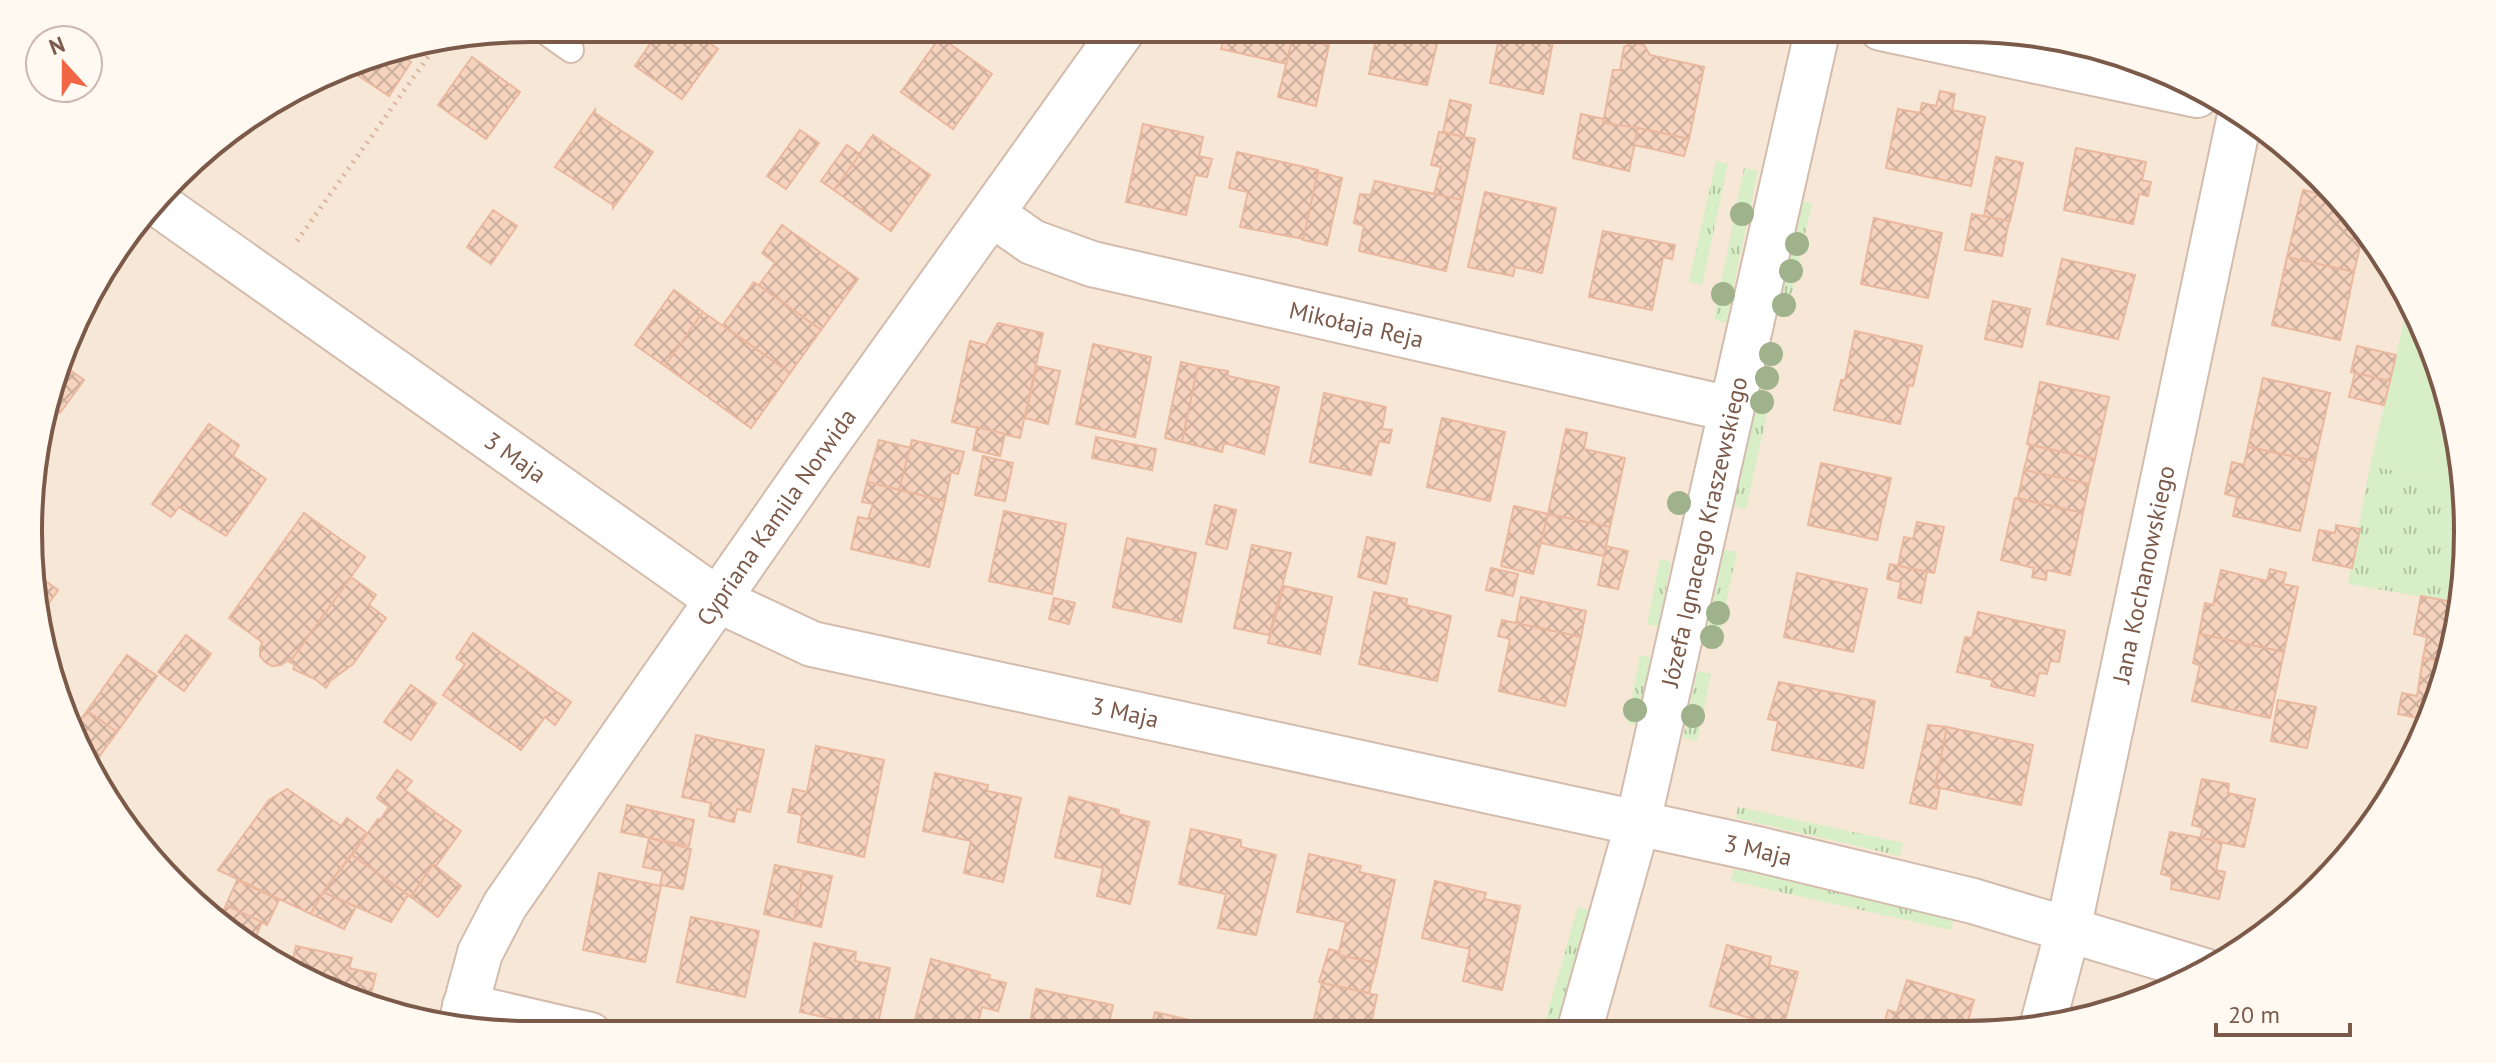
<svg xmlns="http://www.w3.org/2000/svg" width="2496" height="1063" font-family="'PT Sans',sans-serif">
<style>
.residential{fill:#f7e7d7}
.grass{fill:url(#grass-tufts)}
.pitch{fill:#d7eec6}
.building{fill:url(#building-cross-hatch);stroke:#eab89e;stroke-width:2}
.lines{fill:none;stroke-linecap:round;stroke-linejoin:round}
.lane-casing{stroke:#d3bcad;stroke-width:28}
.street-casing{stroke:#d3bcad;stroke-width:48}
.path{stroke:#dcb6a1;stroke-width:5;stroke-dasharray:2 6;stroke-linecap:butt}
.lane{stroke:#fff;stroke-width:24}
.street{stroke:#fff;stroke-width:44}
.tree{fill:#9fb28b}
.labels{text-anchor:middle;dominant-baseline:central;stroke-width:8;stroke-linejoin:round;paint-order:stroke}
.street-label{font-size:24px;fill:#7c5a4a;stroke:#fff9f2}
.rim{fill:none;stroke:#7c5a4a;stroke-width:4}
</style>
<defs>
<pattern id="grass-tufts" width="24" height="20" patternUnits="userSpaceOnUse" patternTransform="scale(2)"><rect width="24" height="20" fill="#d7eec6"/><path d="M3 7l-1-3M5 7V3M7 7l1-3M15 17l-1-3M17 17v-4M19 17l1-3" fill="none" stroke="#b3c4a3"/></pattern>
<pattern id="building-cross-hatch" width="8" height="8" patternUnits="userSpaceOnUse" patternTransform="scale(2)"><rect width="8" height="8" fill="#f6d3bf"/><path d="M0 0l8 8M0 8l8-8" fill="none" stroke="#ccae9d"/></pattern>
</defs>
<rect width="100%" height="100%" fill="#fef5ea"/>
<!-- residential -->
<polygon class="residential" points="532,28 1965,28 2127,55 2297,153 2416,309 2467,499 2441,694 2383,812 2296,910 2187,983 2031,1031 532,1035 369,1008 200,910 95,783 32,598 38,434 96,279 200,153 369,55"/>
<!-- grass -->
<g class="grass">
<polygon points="1716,161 1728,164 1702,285 1689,282"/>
<polygon points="1744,168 1758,171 1726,323 1714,319"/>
<polygon points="1799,201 1812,203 1787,315 1775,313"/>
<polygon points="1754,410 1767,413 1746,509 1733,506"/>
<polygon points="2370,466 2463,484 2467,499 2453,602 2348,584"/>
<polygon points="1724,550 1737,552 1717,645 1704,642"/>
<polygon points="1660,559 1671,562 1658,627 1647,624"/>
<polygon points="1640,655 1652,658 1639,726 1627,723"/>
<polygon points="1697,671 1711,674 1697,741 1683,738"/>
<polygon points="1738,807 1903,843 1900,856 1736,818"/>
<polygon points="1734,869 1954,918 1951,930 1731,881"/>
<polygon points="1578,907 1592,911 1556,1032 1542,1032"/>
</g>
<!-- pitch -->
<polygon class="pitch" points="2409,300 2416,309 2463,484 2370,466"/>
<!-- building -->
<g class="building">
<polygon points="647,28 688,28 718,49 682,99 635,66 652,41 643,34"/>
<polygon points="1008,28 1035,28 1026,41"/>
<polygon points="1226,28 1295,28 1287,64 1221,49"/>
<polygon points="1295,28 1310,31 1307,41 1329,45 1316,106 1278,97"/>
<polygon points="1378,28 1441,28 1427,85 1369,74"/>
<polygon points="1501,28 1527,31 1528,28 1538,28 1555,31 1543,94 1490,83"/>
<polygon points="940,37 992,74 953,129 901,92"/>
<polygon points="1634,42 1644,45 1650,55 1704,67 1689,139 1638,128 1603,123 1613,70 1620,70 1624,47"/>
<polygon points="394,51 411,62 389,96 347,68 369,55"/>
<polygon points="472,57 520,92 486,139 438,105"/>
<polygon points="1940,91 1955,94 1952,110 1985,117 1971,186 1886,168 1898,109 1920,113 1922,103 1936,106"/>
<polygon points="1450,100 1471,105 1464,137 1443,132"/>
<polygon points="595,110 595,113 653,152 613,208 613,205 555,167"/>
<polygon points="1581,114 1604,119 1603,123 1638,128 1629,171 1573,158"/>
<polygon points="1143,124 1203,137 1199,156 1212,159 1207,177 1195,175 1186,215 1126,202"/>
<polygon points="1638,128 1689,139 1684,156 1634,145"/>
<polygon points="800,130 819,143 786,189 767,176"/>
<polygon points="1439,132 1475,139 1462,200 1434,195 1441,167 1431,165"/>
<polygon points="873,135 930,175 891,231 834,190"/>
<polygon points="847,145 860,154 834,190 821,181"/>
<polygon points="2076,148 2146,162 2142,180 2151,182 2148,196 2139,194 2133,224 2064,210"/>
<polygon points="1237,152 1318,170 1304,239 1240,227 1248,192 1229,188"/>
<polygon points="1996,157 2023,163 2010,221 1984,216"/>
<polygon points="1318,172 1342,178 1327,245 1303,240"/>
<polygon points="1375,181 1462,200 1446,271 1359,251 1364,226 1354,223 1360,194 1371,195"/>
<polygon points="2303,190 2330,196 2362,238 2354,272 2287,257"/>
<polygon points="1485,192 1556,208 1542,273 1515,267 1513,276 1468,267"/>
<polygon points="493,210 517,226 491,264 467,247"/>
<polygon points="1972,214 2009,221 2002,256 1965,250"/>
<polygon points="1874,218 1942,233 1928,298 1861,284"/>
<polygon points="782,225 858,279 821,330 759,285 775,263 762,253"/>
<polygon points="1603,231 1675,245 1672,259 1663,257 1652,310 1589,297"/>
<polygon points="2287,257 2354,272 2340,340 2272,325"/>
<polygon points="2062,259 2135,275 2118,339 2047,324"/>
<polygon points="754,282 821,330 790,373 723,325"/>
<polygon points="674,290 703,312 665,366 635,345"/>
<polygon points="1993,301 2030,309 2022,347 1985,339"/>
<polygon points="703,312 790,373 751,428 665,366"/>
<polygon points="998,323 1043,333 1020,438 952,422 970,341 986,345"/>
<polygon points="1855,331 1922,346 1913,386 1909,385 1900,424 1834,410 1841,380 1845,380"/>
<polygon points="1093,344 1151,357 1135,437 1076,424"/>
<polygon points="2357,346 2396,355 2390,381 2351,372"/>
<polygon points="1181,362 1198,366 1182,442 1165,438"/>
<polygon points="63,365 84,380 60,413 48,405"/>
<polygon points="1037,366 1060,371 1048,424 1025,418"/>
<polygon points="1198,366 1228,371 1228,376 1279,387 1264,454 1224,443 1222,452 1182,442"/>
<polygon points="2355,373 2390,381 2384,405 2349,397"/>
<polygon points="2263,378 2330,393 2315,461 2248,447"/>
<polygon points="2040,382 2109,397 2095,459 2027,444"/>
<polygon points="1324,393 1386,407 1382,429 1392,430 1389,443 1379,441 1371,475 1310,462"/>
<polygon points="1442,418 1505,432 1490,501 1427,487"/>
<polygon points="209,424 239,445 233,456 266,479 226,536 179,507 171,517 152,504"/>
<polygon points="977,427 1005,434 1000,456 973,450"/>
<polygon points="1566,429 1587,433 1584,449 1625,458 1610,527 1548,514"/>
<polygon points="1096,437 1156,449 1152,470 1092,458"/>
<polygon points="879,440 911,448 899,490 867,482"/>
<polygon points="912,440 964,452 958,474 951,472 945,501 899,490"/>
<polygon points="2030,445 2095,459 2089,484 2024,470"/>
<polygon points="2248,447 2315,461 2300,531 2233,516 2237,497 2225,494 2232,462 2244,465"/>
<polygon points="983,456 1013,463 1005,501 975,495"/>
<polygon points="1821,463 1891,478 1877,540 1808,525"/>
<polygon points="2024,470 2089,484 2083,513 2018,498"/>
<polygon points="867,482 945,501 929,567 851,549 858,517 868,519 873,504 862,502"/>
<polygon points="2015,498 2083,513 2070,575 2047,570 2046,580 2032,577 2034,568 2001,560"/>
<polygon points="1215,505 1236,510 1227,549 1206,544"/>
<polygon points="1514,506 1548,514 1533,574 1501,566"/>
<polygon points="1004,511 1066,524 1052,594 989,581"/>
<polygon points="304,513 365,557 290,662 288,660 281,665 272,666 265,662 260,656 260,649 262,642 229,618"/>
<polygon points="1548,514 1610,527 1604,556 1541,543"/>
<polygon points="1917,522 1944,527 1934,573 1898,566 1904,537 1913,539"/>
<polygon points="2336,525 2360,529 2352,568 2313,560 2319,530 2335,533"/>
<polygon points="1367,537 1395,543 1386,584 1358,577"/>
<polygon points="1127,538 1196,553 1181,622 1113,607"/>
<polygon points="1252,545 1291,553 1269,635 1234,628"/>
<polygon points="1606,546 1628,551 1618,589 1598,585"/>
<polygon points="1890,564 1927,572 1921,603 1898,598 1901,582 1887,579"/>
<polygon points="1491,568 1518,574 1513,596 1486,590"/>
<polygon points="2270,569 2286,573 2283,584 2298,587 2284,652 2199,634 2205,603 2213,605 2221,570 2267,581"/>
<polygon points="33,572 58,590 39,617 32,598"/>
<polygon points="1797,573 1867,589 1853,652 1784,637"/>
<polygon points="351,577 376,595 369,605 386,618 353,664 330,681 326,688 315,679 293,669 295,665 290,662"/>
<polygon points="1284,586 1332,597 1320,654 1268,643"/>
<polygon points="1374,592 1407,599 1406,605 1451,616 1437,681 1359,664"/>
<polygon points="2421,596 2453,602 2445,662 2423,658 2427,637 2414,634"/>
<polygon points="1521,597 1586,611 1581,637 1516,623"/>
<polygon points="1054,598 1075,603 1069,624 1049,619"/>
<polygon points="1978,612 2065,631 2059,662 2050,661 2047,674 2039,673 2034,696 1991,686 1993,680 1957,672 1965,637 1972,638"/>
<polygon points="1502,620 1581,637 1565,706 1499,691 1510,639 1498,636"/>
<polygon points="473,633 571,702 555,725 545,717 521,750 443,695 465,664 456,658"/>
<polygon points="2199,634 2284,652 2270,718 2192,701 2200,665 2193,663"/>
<polygon points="186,635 211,654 184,691 158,672"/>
<polygon points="127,655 157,676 117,732 87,711"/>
<polygon points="2423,658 2445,662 2441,694 2428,720 2398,714 2402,693 2417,696"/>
<polygon points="1779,682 1875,701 1863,768 1772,750 1778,721 1768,719"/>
<polygon points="411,685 436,703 411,740 384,722"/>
<polygon points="2278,700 2316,707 2307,748 2271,741"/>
<polygon points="87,711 117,732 90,769 76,727"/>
<polygon points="1928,725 1947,727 1935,787 1940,788 1936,809 1910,803"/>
<polygon points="1947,727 2033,745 2021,805 1935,787"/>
<polygon points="696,735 764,750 750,812 737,809 734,822 709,816 711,803 682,797"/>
<polygon points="816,746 884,760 864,857 798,842 802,815 788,812 793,789 807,792"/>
<polygon points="397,770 412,781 405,790 461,831 436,866 433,864 411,897 352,855 378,819 380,820 389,807 377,798"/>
<polygon points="935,773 988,785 987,791 1021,798 1003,882 964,873 971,841 923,831"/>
<polygon points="2202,779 2229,784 2228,793 2255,799 2244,847 2200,838 2203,828 2192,825"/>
<polygon points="287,789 341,826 347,818 367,833 323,892 311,914 218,870 269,800"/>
<polygon points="1069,797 1119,810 1118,814 1149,822 1130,904 1097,896 1103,868 1055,857"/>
<polygon points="627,805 694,820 689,846 621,832"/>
<polygon points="1191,829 1241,840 1241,847 1276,855 1256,935 1218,928 1226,894 1179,884"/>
<polygon points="2170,832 2222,842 2216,870 2225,872 2219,899 2171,889 2172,877 2161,874"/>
<polygon points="649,838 691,849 683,889 660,885 663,871 643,867"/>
<polygon points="1309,854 1361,866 1359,872 1395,880 1377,963 1338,955 1346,922 1297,912"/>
<polygon points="352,855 408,895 391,922 323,892"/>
<polygon points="433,864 461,886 438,917 411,897"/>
<polygon points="775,865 804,871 794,921 764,914"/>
<polygon points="804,871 832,876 821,927 794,921"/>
<polygon points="599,873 661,886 645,962 583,950"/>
<polygon points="237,880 279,900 267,925 226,905"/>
<polygon points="1435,881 1486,893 1484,899 1520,906 1502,990 1463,981 1470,949 1422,938"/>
<polygon points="323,892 356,907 344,929 311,914"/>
<polygon points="226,905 262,922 254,941 219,921"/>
<polygon points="691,917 759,931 745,997 677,982"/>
<polygon points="814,943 856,952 855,961 890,968 877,1028 800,1012"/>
<polygon points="1727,945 1771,957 1769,965 1798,972 1783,1028 1710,1006"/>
<polygon points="296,946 352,958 349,968 376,974 368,1007 292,963"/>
<polygon points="1329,949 1340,952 1338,955 1377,963 1369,993 1319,982"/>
<polygon points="931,959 990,975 989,979 1006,983 998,1011 982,1007 975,1034 924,1034 912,1031"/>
<polygon points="1907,980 1974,1000 1965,1031 1891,1031 1883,1028 1888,1010 1897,1013"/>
<polygon points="1322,983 1377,995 1369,1033 1311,1033"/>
<polygon points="1036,989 1113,1005 1107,1033 1028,1034"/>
<polygon points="1155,1012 1194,1021 1193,1025 1225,1033 1150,1033"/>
<polygon points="1828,1023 1854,1031 1826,1031"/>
</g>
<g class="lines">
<defs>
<polyline id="lane" points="540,28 571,50"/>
<g id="street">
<polyline points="1881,28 2197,95"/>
<path id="s1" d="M158,204L718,600L812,644L1757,849L1973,901L2205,971"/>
<path id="s2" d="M992,214L1032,242L1092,264L1730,409"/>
<polyline points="465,1006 590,1035"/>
<path id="s3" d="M461,1023L480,953L505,905L815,460L1124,28"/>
<path id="s4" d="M2042,1027L2068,930L2239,120"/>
<path id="s5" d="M1579,1032L1638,822L1818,28"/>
</g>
</defs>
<!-- lane casing -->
<use href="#lane" class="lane-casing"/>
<!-- street casing -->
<use href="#street" class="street-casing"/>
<!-- path -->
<polyline class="path" points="297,241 438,43"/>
<!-- lane -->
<use href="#lane" class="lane"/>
<!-- street -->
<use href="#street" class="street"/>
</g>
<!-- trees -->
<g class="tree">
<circle cx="1742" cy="214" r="12"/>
<circle cx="1797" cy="244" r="12"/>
<circle cx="1791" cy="271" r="12"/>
<circle cx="1723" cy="294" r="12"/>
<circle cx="1784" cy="305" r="12"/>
<circle cx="1771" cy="354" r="12"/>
<circle cx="1767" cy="378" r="12"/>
<circle cx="1762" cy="402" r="12"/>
<circle cx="1679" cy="503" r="12"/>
<circle cx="1718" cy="613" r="12"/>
<circle cx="1712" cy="637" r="12"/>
<circle cx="1635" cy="710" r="12"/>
<circle cx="1693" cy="716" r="12"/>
</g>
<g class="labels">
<!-- street labels -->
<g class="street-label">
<text stroke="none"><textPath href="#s2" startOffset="384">Mikołaja Reja</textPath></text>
<text stroke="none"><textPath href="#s1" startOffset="438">3 Maja</textPath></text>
<text stroke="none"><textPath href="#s3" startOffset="600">Cypriana Kamila Norwida</textPath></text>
<text stroke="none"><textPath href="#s5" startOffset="516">Józefa Ignacego Kraszewskiego</textPath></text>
<text stroke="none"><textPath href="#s4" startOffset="464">Jana Kochanowskiego</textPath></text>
<text stroke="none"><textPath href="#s1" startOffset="1110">3 Maja</textPath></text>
<text stroke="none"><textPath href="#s1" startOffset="1758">3 Maja</textPath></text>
</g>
</g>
<!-- crop -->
<path d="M0 0H2496V1063H0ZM531 42H1965A489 489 0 0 1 2454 531V532A489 489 0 0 1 1965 1021H531A489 489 0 0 1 42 532V531A489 489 0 0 1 531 42Z" fill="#fff9f2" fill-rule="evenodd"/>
<path class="rim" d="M531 42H1965A489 489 0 0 1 2454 531V532A489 489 0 0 1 1965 1021H531A489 489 0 0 1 42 532V531A489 489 0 0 1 531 42Z"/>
<!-- north arrow -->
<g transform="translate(64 64) rotate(339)"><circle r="38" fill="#fff9f2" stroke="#cbb9af" stroke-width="2"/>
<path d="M0-6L14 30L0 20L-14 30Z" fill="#f16746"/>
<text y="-12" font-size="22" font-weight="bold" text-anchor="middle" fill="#7c5a4a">N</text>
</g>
<!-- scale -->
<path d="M2216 1023v12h134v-12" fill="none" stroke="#7c5a4a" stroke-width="4"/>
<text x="2228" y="1023" font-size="24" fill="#7c5a4a" stroke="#fff9f2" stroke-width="6" paint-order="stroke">20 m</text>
</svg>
